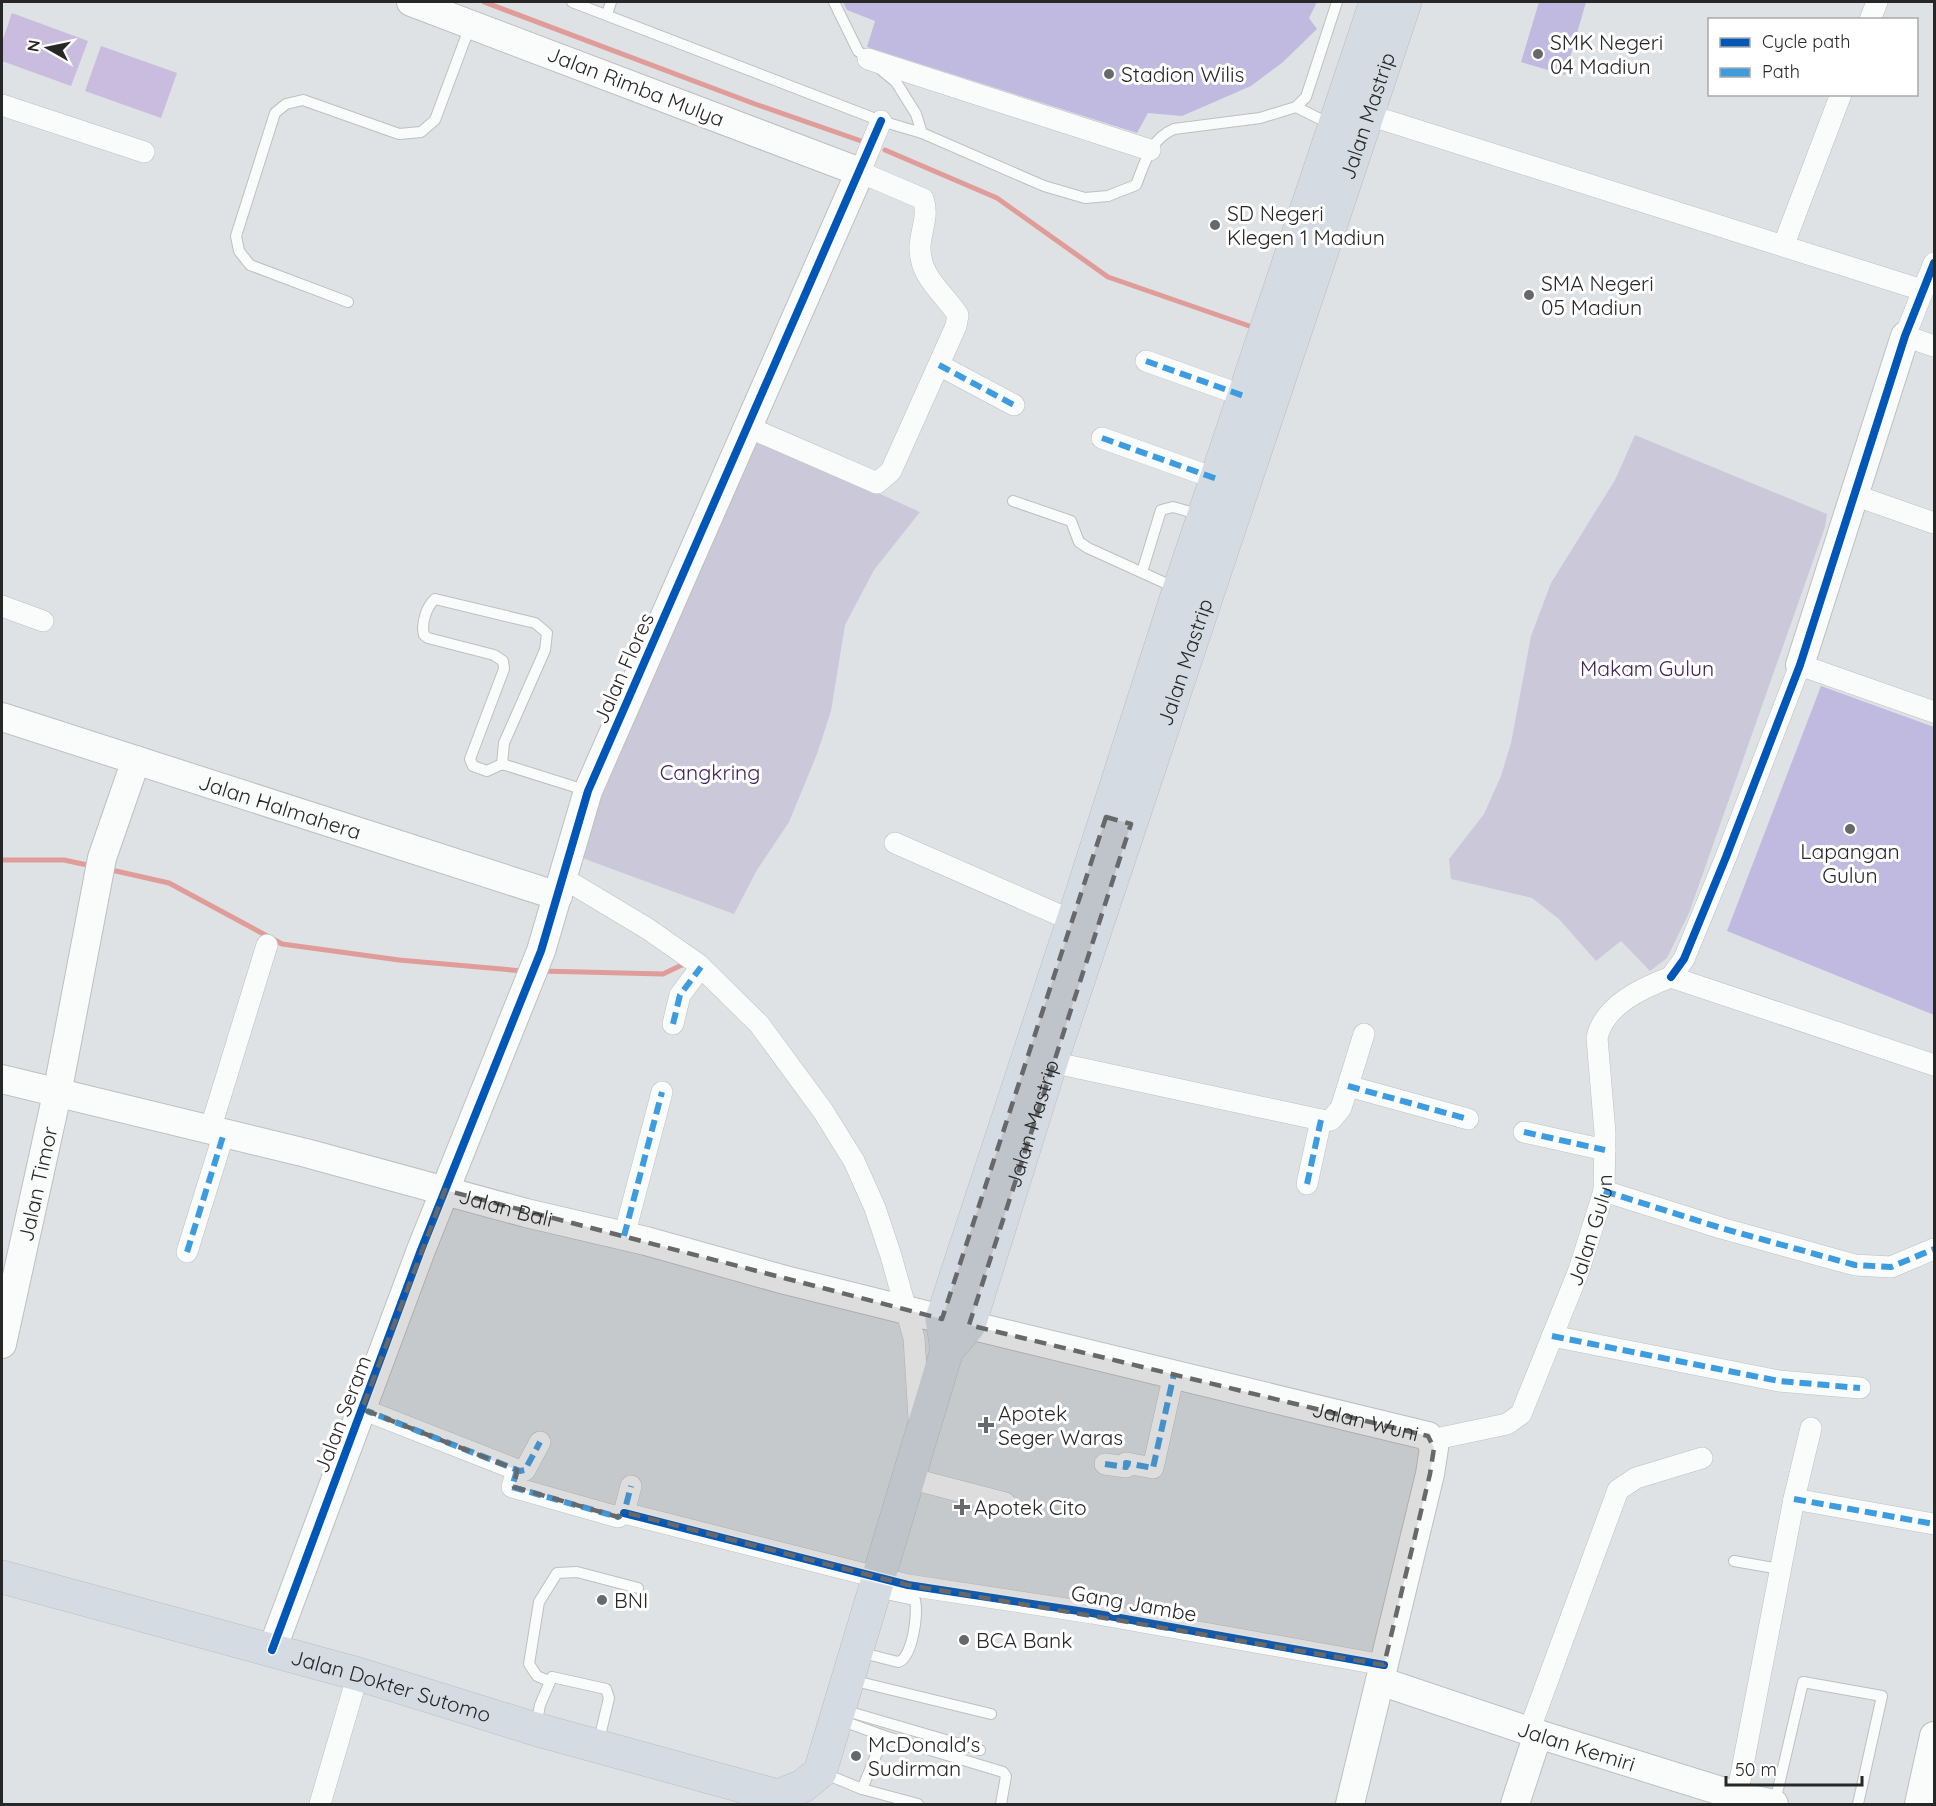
<svg xmlns="http://www.w3.org/2000/svg" width="1936" height="1806" font-family="Quicksand,sans-serif">
<style>
.green{fill:#c9bcde}
.cemetery{fill:#cbc9d9}
.pitch{fill:#c0bae1}
.lines{fill:none;stroke-linecap:round;stroke-linejoin:round}
.stream{stroke:#df9c99;stroke-width:5}
.lane-casing{stroke:#bfbfbf;stroke-width:12}
.street-casing{stroke:#bfbfbf;stroke-width:22}
.secondary-casing{stroke:#bfbfbf;stroke-width:30}
.primary-casing{stroke:#bcbdbe;stroke-width:34}
.lane{stroke:#fafbfb;stroke-width:10}
.street{stroke:#fafbfb;stroke-width:21}
.secondary{stroke:#fafbfb;stroke-width:28}
.primary{stroke:#d4dbe3;stroke-width:33}
.quiet{stroke:#3d9ce0;stroke-width:6;stroke-dasharray:12 6;stroke-linecap:butt}
.cycleway-casing{stroke:#fff;stroke-width:11}
.cycleway{stroke:#0057b8;stroke-width:8}
.marked{fill:#676869;fill-opacity:0.2;stroke:#676869;stroke-width:4.5;stroke-dasharray:12 8;stroke-linejoin:round}
.poi-dot{fill:#676869;stroke:#fff;stroke-width:2}
.labels{text-anchor:middle;dominant-baseline:central;stroke-width:6;stroke-linejoin:round;paint-order:stroke}
.poi-label{font-size:21px;fill:#272727;stroke:#fff;text-anchor:start}
.street-label{font-size:21px;fill:#272727;stroke:#fff}
.park-label{font-size:21px;fill:#43215b;stroke:#fff}
</style>
<rect width="100%" height="100%" fill="#dee2e4"/>
<!-- green -->
<g class="green">
<polygon points="12,13 88,41 71,86 2,61 2,42"/>
<polygon points="101,46 177,73 161,118 85,91"/>
</g>
<!-- cemetery -->
<g class="cemetery">
<polygon points="1635,435 1827,514 1825,527 1689,913 1667,958 1650,971 1621,941 1596,961 1559,919 1532,898 1451,879 1449,859 1484,814 1501,776 1511,743 1531,636 1551,583 1615,480"/>
<polygon points="754,437 920,512 874,570 845,625 831,711 817,754 789,822 757,870 734,914 574,855"/>
</g>
<!-- pitch -->
<g class="pitch">
<polygon points="843,2 1317,2 1309,18 1317,29 1283,62 1251,86 1182,116 1148,113 1137,133 867,47 875,21 847,10"/>
<polygon points="1539,2 1586,2 1565,75 1521,62"/>
<polygon points="1821,686 1934,727 1934,1015 1727,931"/>
</g>
<g class="lines">
<!-- stream -->
<g class="stream">
<polyline points="484,2 755,104 867,143"/>
<polyline points="885,150 997,198 1108,277 1255,328"/>
<polyline points="2,860 64,860 92,866"/>
<polyline points="107,869 169,883 282,944 399,960 523,971"/>
<polyline points="541,971 663,974 686,963"/>
</g>
<defs>
<g id="lane">
<path d="M572,2L881,121L922,133L1044,186L1085,198L1108,196L1136,185C1145,163 1150,139 1174,129L1260,118L1296,107L1332,125"/>
<polyline points="834,2 858,51 896,82 916,114 922,133"/>
<polyline points="607,14 611,2"/>
<polyline points="1296,107 1306,97 1337,2"/>
<polyline points="348,302 250,265 239,251 236,236 275,113 286,104 303,100 399,134 421,132 435,120 470,26"/>
<polyline points="1013,501 1071,521 1079,542 1088,548 1176,588"/>
<polyline points="1142,572 1161,510 1173,507 1201,515"/>
<path d="M502,764L487,771L473,766L470,759L504,669L503,661L494,655L428,638L424,635C421,624 426,607 435,599L535,623L547,633L545,650L504,743L502,764L588,791"/>
<polyline points="1734,1561 1780,1569"/>
<path d="M859,1652L898,1662C913,1658 918,1613 915,1600L877,1592"/>
<polyline points="851,1680 991,1714"/>
<polyline points="549,1681 537,1676 529,1664 539,1602 557,1573 577,1572 638,1588"/>
<polyline points="843,1710 980,1750"/>
<polyline points="840,1720 884,1736"/>
<polyline points="536,1726 540,1705 552,1677 606,1689 609,1698 598,1744"/>
<polyline points="823,1773 862,1789 918,1804"/>
<polyline points="862,1789 884,1736 1003,1772 1006,1776 1001,1804"/>
<polyline points="1775,1802 1803,1682 1882,1696 1858,1804"/>
</g>
<g id="street">
<polyline points="1870,20 1877,2"/>
<polyline points="868,59 1150,150"/>
<polyline points="2,105 144,152"/>
<polyline points="1369,115 1922,290"/>
<polyline points="1784,244 1841,94"/>
<polyline points="1934,263 1905,336 1934,346"/>
<polyline points="1146,361 1244,396"/>
<polyline points="939,365 1014,405"/>
<path d="M748,427L877,483L891,471L956,326L958,315C943,292 919,277 920,246C921,230 929,215 923,199L860,172L881,121"/>
<polyline points="1102,438 1217,479"/>
<polyline points="1854,495 1934,523"/>
<polyline points="2,606 43,621"/>
<polyline points="895,843 1073,921"/>
<polyline points="563,878 648,929 698,964 759,1024 823,1111 854,1161 875,1208 891,1256 914,1338 919,1418"/>
<polyline points="1671,977 1684,959 1726,857 1800,665 1934,712"/>
<polyline points="1671,977 1934,1065"/>
<polyline points="673,1024 680,995 701,967"/>
<polyline points="1051,1062 1326,1121 1331,1120 1341,1108 1364,1034"/>
<polyline points="1348,1086 1468,1119"/>
<polyline points="210,1130 267,945"/>
<polyline points="1524,1132 1605,1150"/>
<polyline points="1307,1184 1321,1120"/>
<polyline points="1604,1191 1721,1228 1855,1265 1891,1267 1934,1249"/>
<polyline points="624,1236 662,1092"/>
<polyline points="187,1252 224,1133"/>
<polyline points="1552,1336 1779,1381 1860,1388"/>
<polyline points="362,1409 520,1471 525,1470 540,1442"/>
<path id="s1" d="M1431,1440L1507,1424L1521,1414L1579,1270L1604,1191L1605,1133L1597,1038C1604,1005 1642,988 1671,977"/>
<polyline points="1105,1464 1126,1467 1126,1463 1153,1468 1174,1374"/>
<polyline points="517,1470 512,1487 618,1517 624,1513 631,1486"/>
<polyline points="909,1478 1005,1503"/>
<polyline points="1794,1499 1934,1524"/>
<polyline points="624,1513 908,1585 1092,1613 1384,1665"/>
<polyline points="1529,1731 1618,1490 1636,1478 1702,1458"/>
<polyline points="1737,1796 1794,1499 1811,1428"/>
<polyline points="320,1804 358,1674"/>
</g>
<g id="secondary">
<polyline points="1800,665 1905,336"/>
<path id="s2" d="M2,717L558,896"/>
<path id="s3" d="M2,1079L306,1153L526,1213L646,1241L785,1280L942,1319"/>
<path id="s4" d="M969,1325L1428,1436L1434,1448L1430,1474L1350,1804"/>
<path id="s5" d="M2,1344L57,1094L102,858L136,760"/>
<polyline points="272,1650 421,1250 541,951 588,791 860,172 411,2"/>
<path id="s6" d="M1380,1681L1538,1734L1737,1796L1774,1804"/>
<polyline points="1515,1804 1538,1734"/>
<polyline points="1919,1804 1934,1736"/>
</g>
<g id="primary">
<polyline points="947,1350 942,1319 1073,921 1179,590 1376,2"/>
<path id="s7" d="M2,1577L358,1674L535,1729L778,1796"/>
<path id="s8" d="M778,1796L803,1786L820,1772L947,1350L969,1325L1051,1062L1405,2"/>
</g>
</defs>
<!-- lane casing -->
<use href="#lane" class="lane-casing"/>
<!-- street casing -->
<use href="#street" class="street-casing"/>
<!-- secondary casing -->
<use href="#secondary" class="secondary-casing"/>
<!-- primary casing -->
<use href="#primary" class="primary-casing"/>
<!-- lane -->
<use href="#lane" class="lane"/>
<!-- street -->
<use href="#street" class="street"/>
<!-- secondary -->
<use href="#secondary" class="secondary"/>
<!-- primary -->
<use href="#primary" class="primary"/>
<!-- quiet -->
<g class="quiet">
<polyline points="1146,361 1244,396"/>
<polyline points="939,365 1014,405"/>
<polyline points="1102,438 1217,479"/>
<polyline points="673,1024 680,995 701,967"/>
<polyline points="1348,1086 1468,1119"/>
<polyline points="1524,1132 1605,1150"/>
<polyline points="1307,1184 1321,1120"/>
<polyline points="1604,1191 1721,1228 1855,1265 1891,1267 1934,1249"/>
<polyline points="624,1236 662,1092"/>
<polyline points="187,1252 224,1133"/>
<polyline points="1552,1336 1779,1381 1860,1388"/>
<polyline points="362,1409 520,1471 525,1470 540,1442"/>
<polyline points="1105,1464 1126,1467 1126,1463 1153,1468 1174,1374"/>
<polyline points="517,1470 512,1487 618,1517 624,1513 631,1486"/>
<polyline points="1794,1499 1934,1524"/>
</g>
<defs>
<g id="cycleway">
<polyline points="1671,977 1684,959 1726,857 1800,665 1905,336 1934,263"/>
<polyline points="624,1513 908,1585 1092,1613 1384,1665"/>
<polyline points="272,1650 421,1250 541,951 588,791 881,121"/>
</g>
</defs>
<!-- cycleway casing -->
<use href="#cycleway" class="cycleway-casing"/>
<!-- cycleway -->
<use href="#cycleway" class="cycleway"/>
</g>
<!-- marked area -->
<path class="marked" d="M1106,817L1131,824L969,1325L1428,1436L1434,1448L1430,1474L1384,1665L908,1585L627,1513L618,1517L514,1487L517,1470L362,1409L445,1190L942,1319Z"/>
<!-- markers -->
<g class="poi-dot">
<circle cx="1538" cy="54" r="6"/>
<circle cx="1109" cy="74" r="6"/>
<circle cx="1215" cy="225" r="6"/>
<circle cx="1529" cy="295" r="6"/>
<circle cx="1850" cy="829" r="6"/>
<path d="M983 1416h6v6h6v6h-6v6h-6v-6h-6v-6h6z"/>
<path d="M959 1498h6v6h6v6h-6v6h-6v-6h-6v-6h6z"/>
<circle cx="602" cy="1600" r="6"/>
<circle cx="964" cy="1640" r="6"/>
<circle cx="856" cy="1756" r="6"/>
</g>
<g class="labels">
<!-- poi labels -->
<g class="poi-label">
<text x="1550" y="42">SMK Negeri<tspan x="1550" dy="24">04 Madiun</tspan></text>
<text x="1121" y="74">Stadion Wilis</text>
<text x="1227" y="213">SD Negeri<tspan x="1227" dy="24">Klegen 1 Madiun</tspan></text>
<text x="1541" y="283">SMA Negeri<tspan x="1541" dy="24">05 Madiun</tspan></text>
<text x="1850" y="851" text-anchor="middle">Lapangan<tspan x="1850" dy="24">Gulun</tspan></text>
<text x="998" y="1413">Apotek<tspan x="998" dy="24">Seger Waras</tspan></text>
<text x="974" y="1507">Apotek Cito</text>
<text x="614" y="1600">BNI</text>
<text x="976" y="1640">BCA Bank</text>
<text x="868" y="1744">McDonald's<tspan x="868" dy="24">Sudirman</tspan></text>
</g>
<!-- street labels -->
<g class="street-label">
<text transform="translate(636 86) rotate(21)">Jalan Rimba Mulya</text>
<text stroke="none"><textPath href="#s8" startOffset="1796">Jalan Mastrip</textPath></text>
<text stroke="none"><textPath href="#s8" startOffset="1220">Jalan Mastrip</textPath></text>
<text transform="translate(623 668) rotate(-66)">Jalan Flores</text>
<text stroke="none"><textPath href="#s2" startOffset="292">Jalan Halmahera</textPath></text>
<text stroke="none"><textPath href="#s8" startOffset="734">Jalan Mastrip</textPath></text>
<text stroke="none"><textPath href="#s5" startOffset="164">Jalan Timor</textPath></text>
<text stroke="none"><textPath href="#s3" startOffset="520">Jalan Bali</textPath></text>
<text stroke="none"><textPath href="#s1" startOffset="292">Jalan Gulun</textPath></text>
<text transform="translate(342 1414) rotate(-69)">Jalan Seram</text>
<text stroke="none"><textPath href="#s4" startOffset="408">Jalan Wuni</textPath></text>
<text transform="translate(1134 1603) rotate(10)">Gang Jambe</text>
<text stroke="none"><textPath href="#s7" startOffset="404">Jalan Dokter Sutomo</textPath></text>
<text stroke="none"><textPath href="#s6" startOffset="207">Jalan Kemiri</textPath></text>
</g>
<!-- park labels -->
<g class="park-label">
<text x="1647" y="668">Makam Gulun</text>
<text x="710" y="772">Cangkring</text>
</g>
</g>
<!-- border -->
<rect width="1936" height="1806" fill="none" stroke="#272727" stroke-width="6"/>
<!-- legend -->
<rect x="1708" y="18" width="210" height="78" fill="#ffffff" stroke="#a9a9a9" stroke-width="1.5"/>
<rect x="1720" y="38" width="30" height="9" fill="#0057b8" stroke="#a9a9a9" stroke-width="1.5"/>
<text x="1762" y="48" font-size="18" fill="#272727">Cycle path</text>
<rect x="1720" y="68" width="30" height="9" fill="#3d9ce0" stroke="#a9a9a9" stroke-width="1.5"/>
<text x="1762" y="78" font-size="18" fill="#272727">Path</text>
<!-- north arrow -->
<g transform="translate(48 48) rotate(279)" stroke="#ffffff" stroke-width="4.5" paint-order="stroke">
<path d="M0-4.5L10 22L0 15L-10 22Z" fill="#272727"/>
<text y="-9" font-size="16" font-weight="bold" text-anchor="middle" fill="#272727">N</text>
</g>
<!-- scale -->
<path d="M1726 1776v9h136v-9" fill="none" stroke="#272727" stroke-width="3"/>
<text x="1735" y="1776" font-size="18" fill="#272727" stroke="#ffffff" stroke-width="4.5" paint-order="stroke">50 m</text>
</svg>
